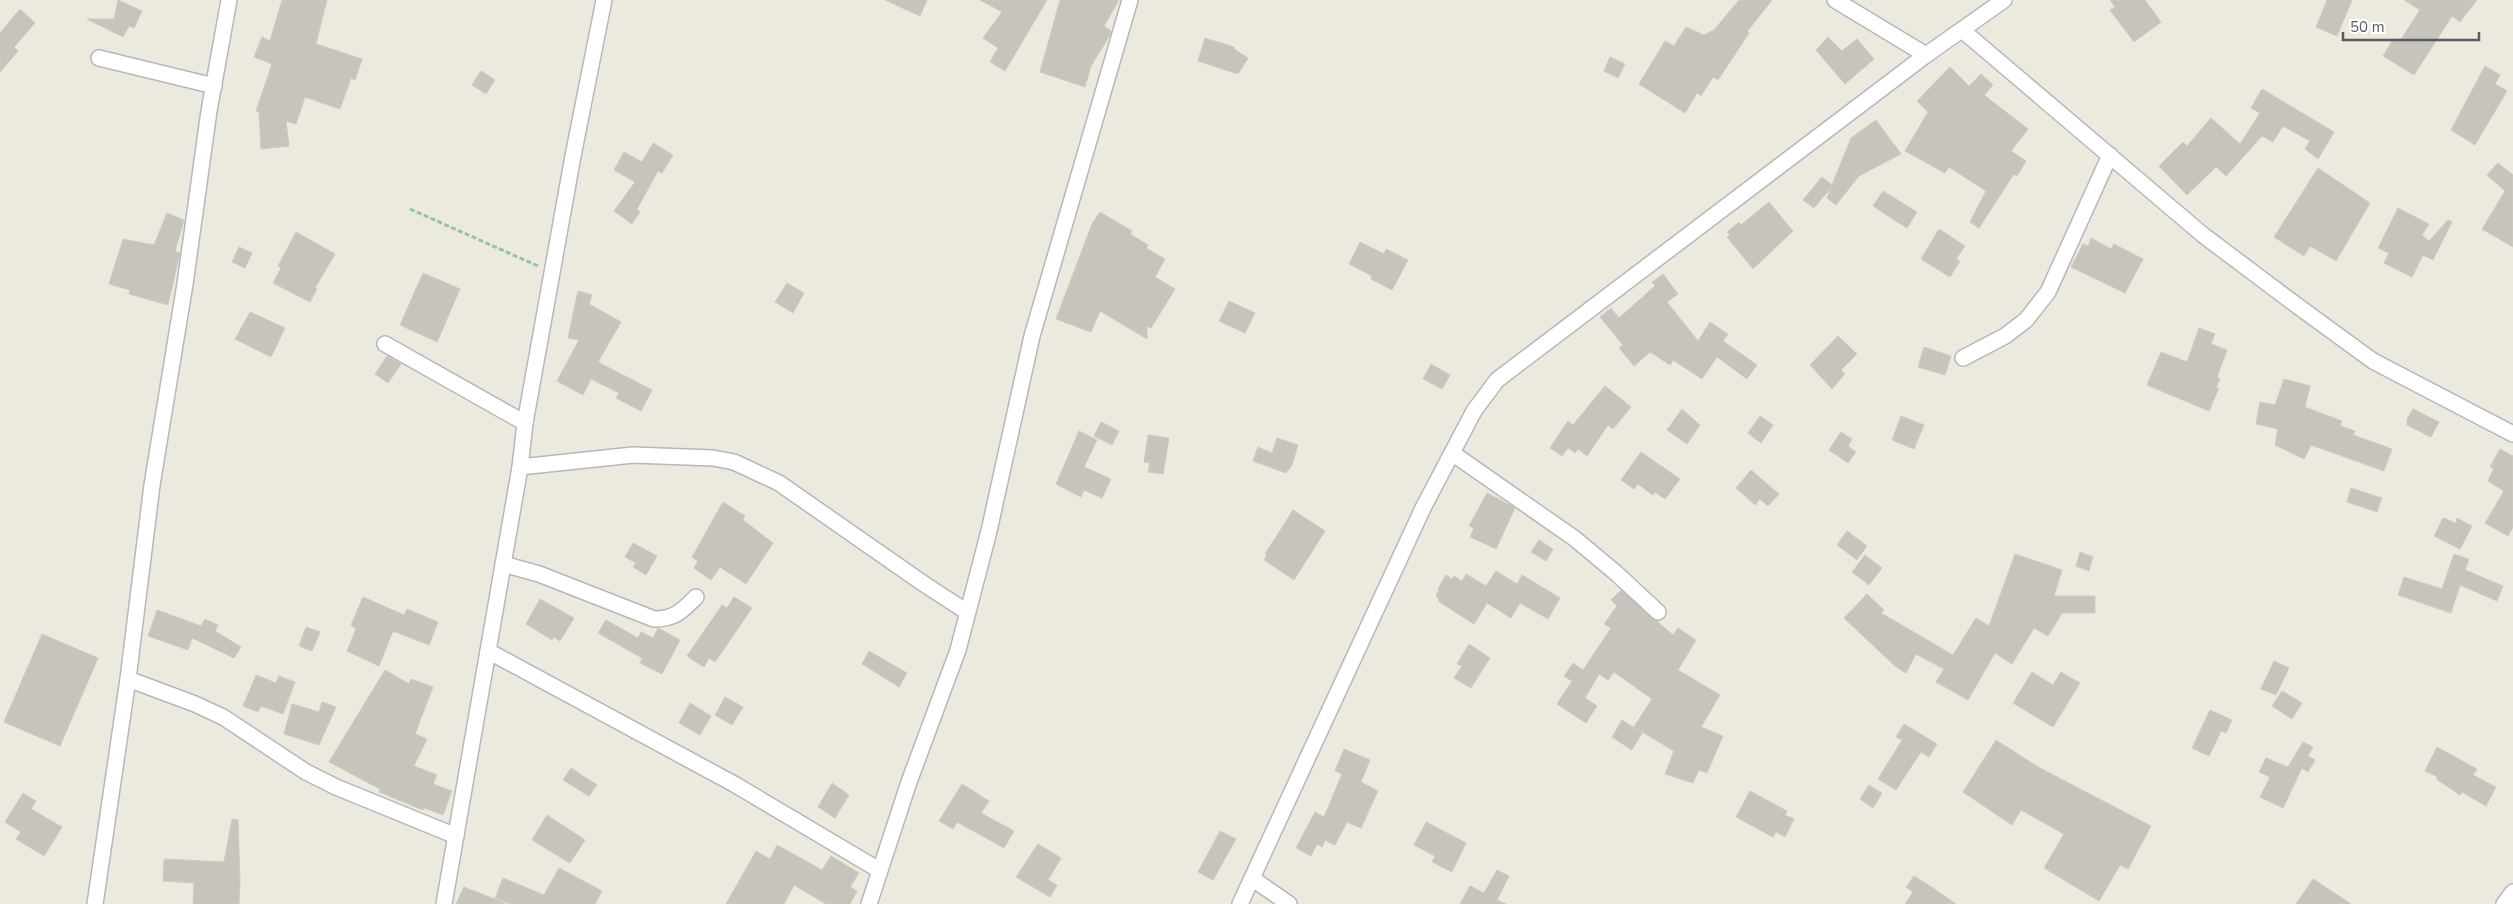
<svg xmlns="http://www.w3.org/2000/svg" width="2513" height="904" font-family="'Nunito Sans',sans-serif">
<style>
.building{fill:#c6c4bc;stroke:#d0cbbe}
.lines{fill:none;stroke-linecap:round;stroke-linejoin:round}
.street-casing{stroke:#b5b7bd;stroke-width:18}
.path{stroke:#94c5a3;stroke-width:3;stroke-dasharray:5 2.5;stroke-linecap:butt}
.street{stroke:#fff;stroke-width:15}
</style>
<rect width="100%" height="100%" fill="#ece9df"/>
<!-- building -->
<g class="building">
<polygon points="118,0 142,11 134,28 129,26 123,37 87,19 114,19"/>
<polygon points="282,0 327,0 316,44 362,59 355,80 351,78 340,109 305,97 296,124 286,121 289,146 261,149 259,112 256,111 272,64 254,57 262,37 270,41"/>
<polygon points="885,0 927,0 920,16"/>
<polygon points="980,0 1047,0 1005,71 990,62 998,48 983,38 1002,12"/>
<polygon points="1060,0 1119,0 1104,26 1111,31 1110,35 1091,66 1085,87 1040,72"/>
<polygon points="1739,0 1772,0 1747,32 1749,33 1718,80 1713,77 1701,96 1697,93 1685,113 1639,84 1665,41 1674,46 1686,27 1704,35 1714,30"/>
<polygon points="2110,0 2145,0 2161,22 2134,42 2110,10 2115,7"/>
<polygon points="2327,0 2352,0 2337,36 2316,27"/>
<polygon points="2404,0 2477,0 2460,22 2452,16 2414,75 2383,56 2394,38 2400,41 2420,10"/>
<polygon points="20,9 35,23 14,47 18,51 0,72 0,33"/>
<polygon points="1828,37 1842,51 1857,39 1874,59 1845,84 1816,50"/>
<polygon points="1205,38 1234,47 1234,49 1248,58 1238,74 1198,61"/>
<polygon points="1610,57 1625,64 1618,78 1604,71"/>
<polygon points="2485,66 2500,75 2495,84 2507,91 2475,145 2451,130"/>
<polygon points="1950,67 1969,86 1981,74 1993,85 1984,95 2028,129 2011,151 2026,161 2017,176 2014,174 1979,228 1970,222 1986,191 1949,167 1945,173 1905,151 1928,112 1917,101"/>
<polygon points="481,71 495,80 486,94 472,85"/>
<polygon points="2262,89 2334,132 2318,159 2305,149 2310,141 2283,126 2273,142 2262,136 2226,176 2216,167 2187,195 2159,166 2183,142 2187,146 2211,118 2240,144 2260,113 2251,108"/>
<polygon points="1876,120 1901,154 1859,176 1836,205 1827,198 1831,188 1814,208 1803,200 1822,177 1832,185 1851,138"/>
<polygon points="653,143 673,155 662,173 658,171 637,209 640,212 632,224 614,211 635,182 614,170 624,152 642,162"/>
<polygon points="2498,163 2513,175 2513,247 2482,229 2505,191 2487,175"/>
<polygon points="2318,168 2370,203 2336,261 2310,246 2304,256 2274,237"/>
<polygon points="1883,191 1917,212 1907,228 1873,206"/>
<polygon points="1769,202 1793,231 1753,269 1727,237 1730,235 1727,232 1739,222 1741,225"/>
<polygon points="2398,208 2429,224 2422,235 2429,241 2448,220 2452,222 2433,260 2423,255 2412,277 2384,263 2389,253 2378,248"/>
<polygon points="1100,212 1132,231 1130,234 1148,245 1146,248 1165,259 1155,277 1175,289 1151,328 1147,326 1147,339 1100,311 1091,332 1056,319 1092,224"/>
<polygon points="167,213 184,220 175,251 180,253 168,305 129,294 130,290 109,284 123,239 154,245"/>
<polygon points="1939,229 1965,246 1956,259 1960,261 1950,277 1921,259"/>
<polygon points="296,232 335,254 315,288 317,289 310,302 273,283 281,268 278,266"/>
<polygon points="2091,238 2111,249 2114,244 2143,259 2125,293 2071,267 2083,244 2088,246"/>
<polygon points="1360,242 1384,254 1386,249 1408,260 1392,290 1371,279 1372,276 1349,264"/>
<polygon points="239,247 252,253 245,268 232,262"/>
<polygon points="423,273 460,289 437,342 400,325"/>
<polygon points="1663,274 1678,294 1667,302 1698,341 1710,322 1728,334 1723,341 1757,365 1747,379 1717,357 1702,379 1673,360 1670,365 1650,352 1634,366 1619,348 1623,345 1600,317 1611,308 1619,318 1655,286 1652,282"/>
<polygon points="787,283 804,293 793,313 775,302"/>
<polygon points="578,291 592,295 589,304 621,322 598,362 652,390 641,411 616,398 619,393 591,379 583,395 557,381 579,340 568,338"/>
<polygon points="1229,301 1255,313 1245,333 1219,321"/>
<polygon points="250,312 285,328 271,357 235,339"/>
<polygon points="2199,328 2215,334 2211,344 2227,350 2217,377 2220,379 2216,388 2219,388 2209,411 2147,385 2161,352 2187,362"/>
<polygon points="1838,336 1857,354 1841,370 1845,374 1832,389 1810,365"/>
<polygon points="1924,347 1951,356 1945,375 1918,367"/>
<polygon points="387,356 401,364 388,383 375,374"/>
<polygon points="1431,364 1450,375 1442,389 1423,379"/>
<polygon points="2284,379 2310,386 2305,407 2342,421 2340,426 2355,431 2353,435 2392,449 2384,471 2311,445 2304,459 2275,445 2278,429 2256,424 2260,402 2275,405"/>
<polygon points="1605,386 1631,407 1613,429 1608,425 1587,456 1578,449 1575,453 1568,448 1562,456 1550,448 1568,421 1573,425"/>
<polygon points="1682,409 1700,425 1687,444 1667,430"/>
<polygon points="2413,409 2439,422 2431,437 2407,425 2407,419"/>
<polygon points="1760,416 1773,425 1761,443 1748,433"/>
<polygon points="1901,416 1924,425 1914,449 1892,440"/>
<polygon points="1101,422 1119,431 1112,445 1094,436"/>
<polygon points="1079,431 1097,440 1084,467 1111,479 1102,498 1084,490 1081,497 1056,484"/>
<polygon points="1841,432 1852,439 1848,446 1856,452 1848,463 1829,450"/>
<polygon points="1148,435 1169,438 1163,474 1148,472 1150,463 1144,462"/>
<polygon points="1277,438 1298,445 1292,465 1286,473 1253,461 1258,447 1272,453"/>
<polygon points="2500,449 2513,456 2513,527 2508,536 2485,523 2504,491 2488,481 2494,468 2490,467"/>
<polygon points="1641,452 1680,479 1665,499 1655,492 1653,495 1638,484 1634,489 1621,480"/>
<polygon points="1751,470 1779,494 1768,506 1760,499 1755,505 1736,488"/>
<polygon points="2351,488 2382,498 2377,512 2347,502"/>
<polygon points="1487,493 1515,508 1496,549 1470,537 1474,528 1469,526"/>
<polygon points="723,502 745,516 743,520 773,543 746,584 720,567 711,580 694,568 698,561 692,557"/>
<polygon points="1293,510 1325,531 1294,580 1264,560 1267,555 1265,554"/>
<polygon points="2443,518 2456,523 2457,518 2472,526 2460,549 2434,536"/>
<polygon points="1847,531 1867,546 1857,560 1837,545"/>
<polygon points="1539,540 1553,549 1546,561 1531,552"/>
<polygon points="633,543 657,556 646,575 633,567 636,563 625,557"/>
<polygon points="2080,552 2093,557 2089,571 2076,566"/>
<polygon points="2015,554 2062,570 2054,596 2095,596 2095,613 2062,613 2048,636 2034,628 2012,664 1995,653 1968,700 1936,682 1944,669 1916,654 1906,673 1895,666 1844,618 1867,594 1884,610 1881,613 1953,655 1976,618 1989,626"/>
<polygon points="2454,554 2469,559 2465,570 2503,586 2497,601 2460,585 2451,613 2398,595 2404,577 2442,589"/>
<polygon points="1865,555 1882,568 1869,585 1852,572"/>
<polygon points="1496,571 1517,584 1522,575 1560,598 1548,619 1520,603 1511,618 1487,603 1474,624 1438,601 1439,600 1436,595 1439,590 1438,589 1446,575 1452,579 1454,576 1462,581 1466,574 1486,586"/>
<polygon points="1621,590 1673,635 1678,628 1696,640 1678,670 1720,695 1701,727 1723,736 1707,773 1699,770 1693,783 1665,774 1674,751 1634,727 1652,699 1614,672 1608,680 1599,674 1585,698 1597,706 1586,723 1557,704 1572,681 1564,676 1573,663 1583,670 1611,628 1604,624 1617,606 1611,600"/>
<polygon points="363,597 404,615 407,609 438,622 429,645 393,631 379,666 347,651 356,629 351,625"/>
<polygon points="734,597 752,608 715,662 709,658 704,667 687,656 722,605 727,608"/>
<polygon points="540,599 574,618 560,641 554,637 552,640 526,624"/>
<polygon points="157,610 201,626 205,619 218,625 215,631 241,647 234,658 192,638 188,650 148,636"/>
<polygon points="606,620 638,638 641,632 653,638 658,628 680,640 662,674 640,663 642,658 598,633"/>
<polygon points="306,627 320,632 312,651 299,646"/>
<polygon points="42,634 98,658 60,746 4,722"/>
<polygon points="1469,644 1490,658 1471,688 1454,678 1462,666 1457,664"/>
<polygon points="869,651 907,673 899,687 862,664"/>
<polygon points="2274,661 2289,668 2276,695 2261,689"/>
<polygon points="385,670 409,684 411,679 433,687 415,734 427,739 414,766 437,775 433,784 452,791 443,815 424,808 423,810 379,792 380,789 329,762"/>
<polygon points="2032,672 2053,685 2061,672 2080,683 2053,727 2013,703"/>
<polygon points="256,675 276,683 279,676 295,682 283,714 261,706 258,712 243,706"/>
<polygon points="2282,691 2302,703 2292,719 2272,706"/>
<polygon points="725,697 743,707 732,725 715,715"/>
<polygon points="322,702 336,707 319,745 284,734 292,704 319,712"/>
<polygon points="690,703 711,716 700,735 679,723"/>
<polygon points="2210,710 2232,720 2226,733 2221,731 2209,756 2192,748"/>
<polygon points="1622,720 1642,733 1632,750 1612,737"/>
<polygon points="1904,724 1937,744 1929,757 1921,752 1896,790 1878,779 1902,740 1896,737"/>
<polygon points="1996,740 2038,767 2151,826 2128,869 2120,865 2099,901 2044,868 2064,834 2021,810 2012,825 1963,792"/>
<polygon points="2303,742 2313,747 2308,756 2315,760 2308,772 2302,768 2283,808 2260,797 2270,777 2259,772 2266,758 2288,767"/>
<polygon points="2437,747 2477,769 2473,775 2496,787 2486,806 2462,792 2460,795 2436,779 2438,777 2425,771"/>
<polygon points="1344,749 1370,760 1361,782 1378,791 1361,828 1347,822 1335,845 1325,840 1322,847 1317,844 1311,856 1296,848 1315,812 1324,817 1342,774 1335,771"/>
<polygon points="571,768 597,785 589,796 563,780"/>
<polygon points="832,783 849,795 835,818 818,807"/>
<polygon points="962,784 989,801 981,813 1014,831 1004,848 957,822 953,829 939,821"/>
<polygon points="1869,785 1882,793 1873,808 1860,799"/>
<polygon points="1750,791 1787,811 1785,815 1794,819 1785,837 1776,832 1773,837 1736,817"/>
<polygon points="23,793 36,801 31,809 62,827 44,856 16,839 21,832 5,822"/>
<polygon points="547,815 585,840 570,863 532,840"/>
<polygon points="232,819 238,820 240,881 239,904 193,904 194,883 163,881 164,859 224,862"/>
<polygon points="1426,822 1466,843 1452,872 1432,862 1435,856 1414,845"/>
<polygon points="1220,831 1236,839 1213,880 1198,872"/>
<polygon points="1038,844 1061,858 1048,880 1057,885 1050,897 1016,877"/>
<polygon points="777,845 822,870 831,856 859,873 850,887 857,891 850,904 826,904 794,885 784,904 726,904 756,851 770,859"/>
<polygon points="559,868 602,891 595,904 510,904 495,898 503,878 544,895"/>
<polygon points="1497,870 1509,876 1497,900 1506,904 1460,904 1470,886 1484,893"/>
<polygon points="1914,876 1933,888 1956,904 1905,904 1913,892 1906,887"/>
<polygon points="2313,879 2351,904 2296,904"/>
<polygon points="464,887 505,903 504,904 456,904"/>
</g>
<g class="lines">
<defs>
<g id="street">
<polyline points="1835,0 1926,55"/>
<polyline points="1962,30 2203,235 2299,307 2373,361 2513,434"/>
<polyline points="99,58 214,86"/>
<polyline points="385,344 525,423"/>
<polyline points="1963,358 2005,336 2026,320 2048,292 2110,155"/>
<polyline points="1452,453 1574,538 1616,573 1658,612"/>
<polyline points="520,467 633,455 713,458 734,462 779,483 924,584 967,612"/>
<path d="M503,564L539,574L654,619C675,619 682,611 696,597"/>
<polyline points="488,651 734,784 879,870"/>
<polyline points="128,679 195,704 223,717 306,772 336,787 456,836"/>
<polyline points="1253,879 1289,904"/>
<polyline points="95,904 128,679 152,485 185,284 209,111 229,0"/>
<polyline points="444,904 520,467 525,423 573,156 604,0"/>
<polyline points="869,904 909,782 958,650 989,531 1032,336 1130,0"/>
<polyline points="1240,904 1423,508 1474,411 1497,380 1926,55 2004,0"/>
<polyline points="2504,904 2513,892"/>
</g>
</defs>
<!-- street casing -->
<use href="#street" class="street-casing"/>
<!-- path -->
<polyline class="path" points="410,209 538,266"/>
<!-- street -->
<use href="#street" class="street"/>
</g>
<!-- scale -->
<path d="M2343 32v8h136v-8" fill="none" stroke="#585c61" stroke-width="2.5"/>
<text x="2350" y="32" font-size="15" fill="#585c61" stroke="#ffffff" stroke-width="4" paint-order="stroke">50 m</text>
</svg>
